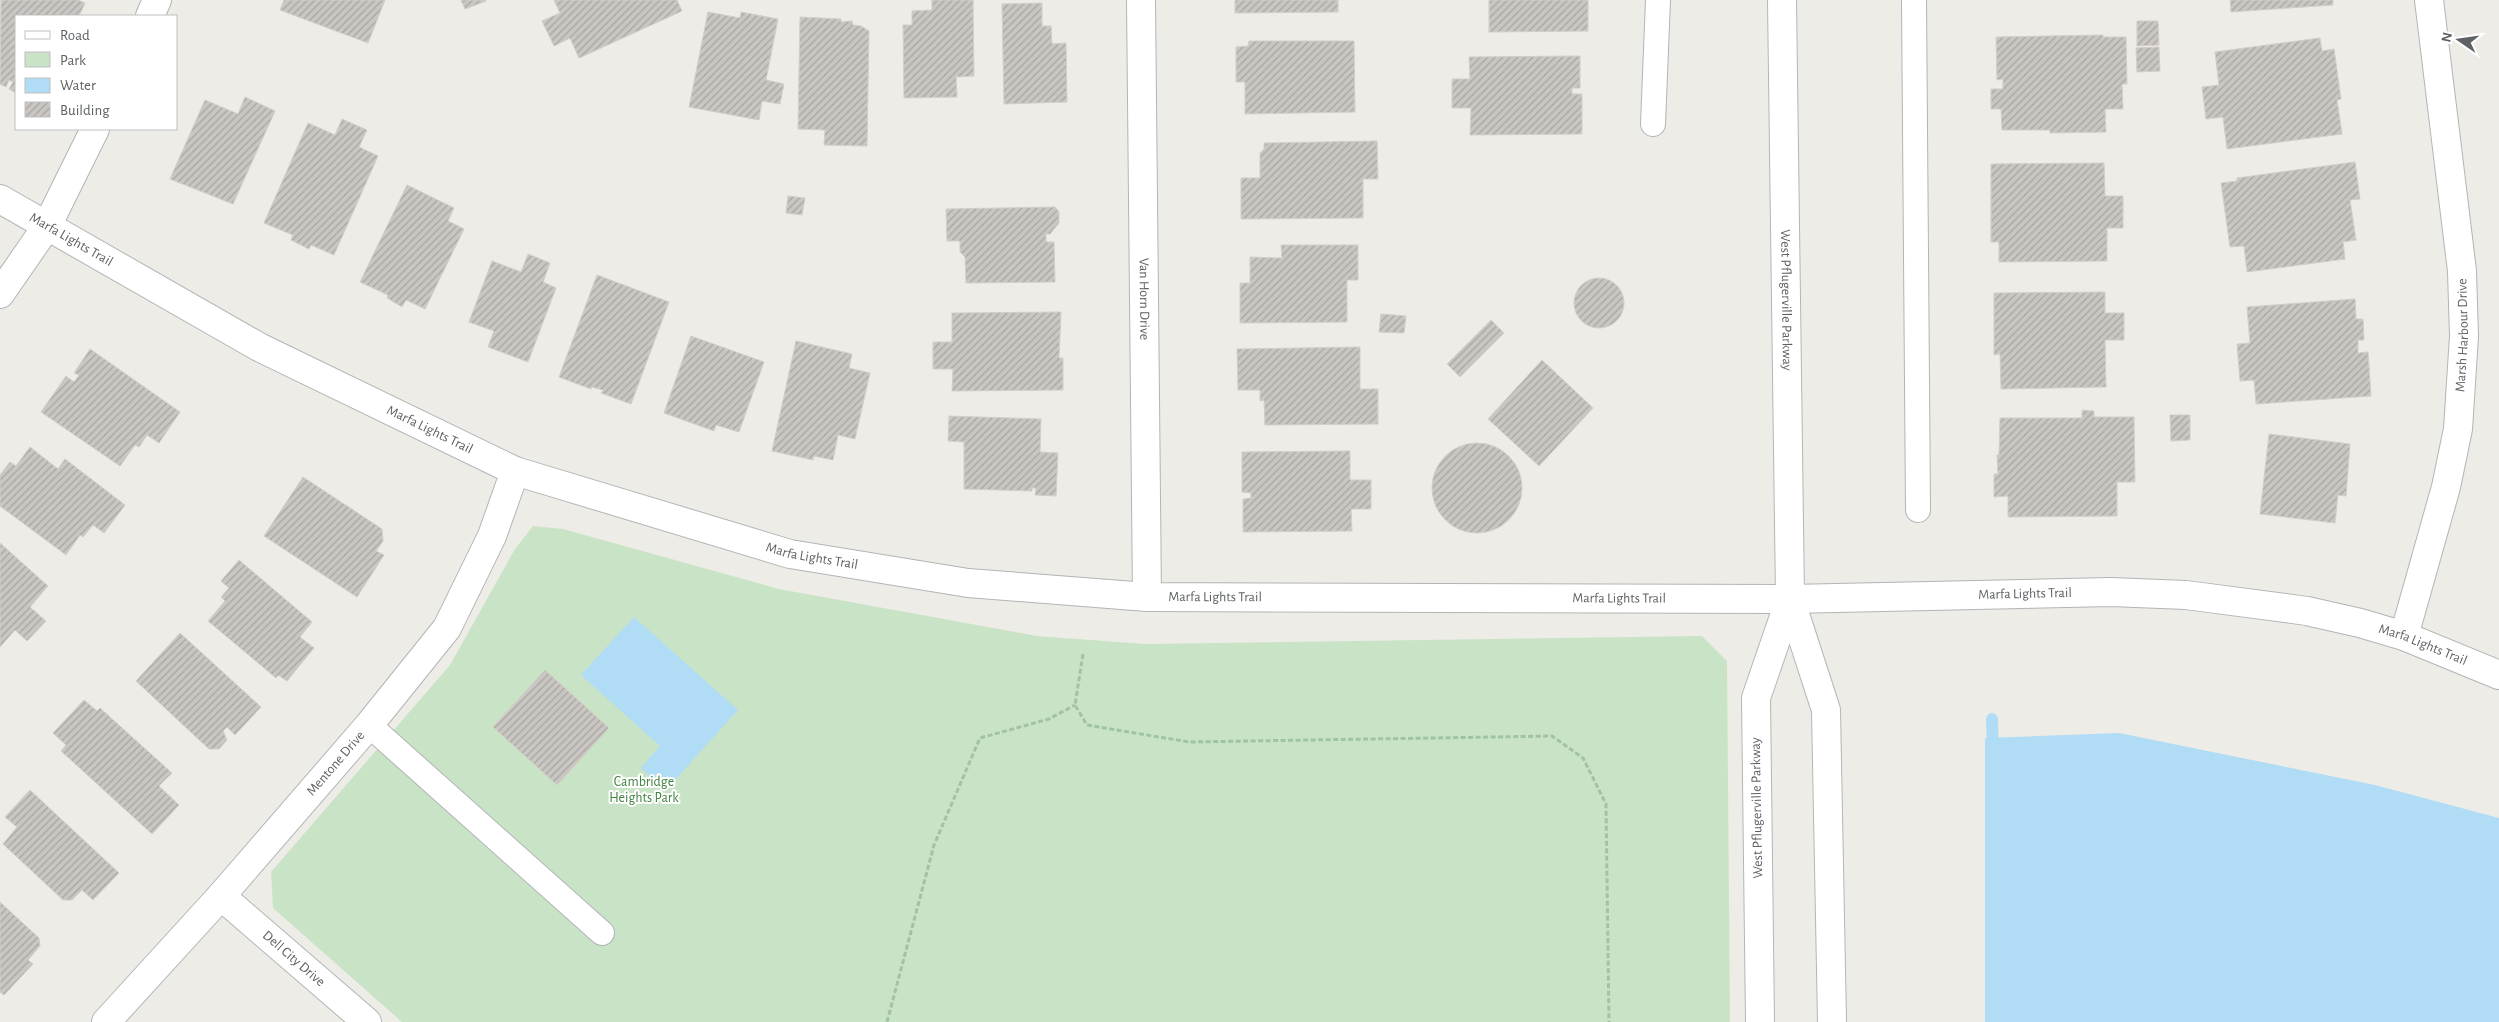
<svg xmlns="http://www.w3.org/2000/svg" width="2499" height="1022" font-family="'Alegreya Sans',sans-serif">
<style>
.green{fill:#c9e3c7}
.water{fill:#b1dcf5}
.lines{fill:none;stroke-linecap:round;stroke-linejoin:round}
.stream{stroke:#b1dcf5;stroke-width:12}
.building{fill:url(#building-hatch);stroke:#d3cec6}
.service-casing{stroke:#b2b4b7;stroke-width:26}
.minor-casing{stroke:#b2b4b7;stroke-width:30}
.secondary-casing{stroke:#b3b6b9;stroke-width:30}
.path{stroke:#a0c3a8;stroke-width:3;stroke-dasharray:5 2.5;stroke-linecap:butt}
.service{stroke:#fff;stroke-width:24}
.minor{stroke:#fff;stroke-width:28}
.secondary{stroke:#fff;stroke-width:28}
.labels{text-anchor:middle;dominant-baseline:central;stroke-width:4;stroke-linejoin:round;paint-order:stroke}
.street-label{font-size:14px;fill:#5e6265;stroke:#fff}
.park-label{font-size:14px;fill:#438141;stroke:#fff}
</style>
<defs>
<pattern id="building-hatch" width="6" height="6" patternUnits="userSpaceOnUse" patternTransform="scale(1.25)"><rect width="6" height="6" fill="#cac7c3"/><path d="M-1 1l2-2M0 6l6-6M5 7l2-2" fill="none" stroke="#a7a5a2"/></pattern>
</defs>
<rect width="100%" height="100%" fill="#eeece7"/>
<!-- green -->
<polygon class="green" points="533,526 563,529 779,589 1037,636 1144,644 1702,636 1727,661 1730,1022 402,1022 273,908 271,872 450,665 515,549"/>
<!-- water -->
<g class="water">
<polygon points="634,617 738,710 665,791 641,768 660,746 581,675"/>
<polygon points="2119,733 2375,785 2499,818 2499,1022 1985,1022 1985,738"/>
</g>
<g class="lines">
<!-- stream -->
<polyline class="stream" points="1992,719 1993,754"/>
</g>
<!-- building -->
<g class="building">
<polygon points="1,0 78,0 85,3 79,16 16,16 16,93 9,89 13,82 9,80 6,87 0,84"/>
<polygon points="284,0 385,0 368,43 280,10"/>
<polygon points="461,0 486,0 486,1 465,9"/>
<polygon points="554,0 677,0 682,11 579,58 570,38 554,46 542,21 560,13"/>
<polygon points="932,0 973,0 974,76 956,77 957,97 904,98 903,25 912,25 912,11 932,10"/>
<polygon points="1235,0 1338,0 1338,12 1235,13"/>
<polygon points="1489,0 1588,0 1588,31 1489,32"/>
<polygon points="2230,0 2333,0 2333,5 2231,12"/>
<polygon points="1042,3 1042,26 1051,26 1052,44 1066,43 1067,102 1004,104 1002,4"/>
<polygon points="708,12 740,18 741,12 778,19 766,80 784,84 780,104 762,101 759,120 689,107"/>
<polygon points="800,17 841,19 841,22 852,21 853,25 861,26 869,31 867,146 824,145 825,130 798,129"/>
<polygon points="2137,21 2158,21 2159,45 2137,46"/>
<polygon points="2103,35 2103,37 2126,37 2127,84 2122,84 2123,109 2105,109 2106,132 2050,133 2050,130 2002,130 2001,109 1991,109 1991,89 2003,89 2003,79 1997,80 1996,37"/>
<polygon points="2320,38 2322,51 2334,49 2341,99 2337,100 2342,134 2227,149 2223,117 2206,119 2202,87 2219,85 2215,52"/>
<polygon points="1249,41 1354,41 1355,112 1245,114 1245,82 1236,82 1236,47 1248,46"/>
<polygon points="2159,47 2160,71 2137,72 2136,48"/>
<polygon points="1580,56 1580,88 1572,88 1572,94 1582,94 1582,134 1470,135 1471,108 1452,108 1452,79 1470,79 1469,57"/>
<polygon points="245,97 275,111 233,204 170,179 205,100 238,114"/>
<polygon points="342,119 367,130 359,147 378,156 334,255 311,245 309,249 291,240 293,235 264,223 308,123 335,135"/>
<polygon points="1377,141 1378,179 1363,179 1363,218 1241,219 1241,178 1260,178 1260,153 1264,149 1264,143"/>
<polygon points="2355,162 2360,199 2350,200 2356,240 2343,242 2345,259 2247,272 2244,246 2230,247 2221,183 2237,181 2237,178"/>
<polygon points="2104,163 2105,196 2123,196 2123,228 2107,228 2107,261 1999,262 1999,242 1991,242 1991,164"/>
<polygon points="407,185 454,208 448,221 464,229 425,309 406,300 402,307 387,298 388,295 360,282"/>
<polygon points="788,196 805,198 802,215 786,213"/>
<polygon points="1055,207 1059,212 1059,223 1050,234 1046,234 1046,242 1054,242 1055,282 966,283 965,257 960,252 960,241 947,241 946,209"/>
<polygon points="1281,245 1358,245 1358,280 1347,280 1347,322 1240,323 1240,283 1250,283 1250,257 1282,258"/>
<polygon points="528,254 550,263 543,282 556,288 528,362 488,347 494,331 469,322 492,261 521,272"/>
<polygon points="597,275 669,302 631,404 601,393 603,390 592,387 591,389 559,377"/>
<circle cx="1599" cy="303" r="25"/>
<polygon points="2105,292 2105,313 2124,313 2124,340 2105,340 2106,387 2001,389 2000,354 1994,355 1994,293"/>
<polygon points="2355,299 2356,319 2363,319 2364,340 2358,340 2358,353 2368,352 2371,396 2256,404 2254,380 2240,381 2237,344 2250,343 2247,307"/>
<polygon points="1061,312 1059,358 1063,358 1063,390 952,391 953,369 933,369 933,342 952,342 952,313"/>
<polygon points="1381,314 1406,316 1404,333 1379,332"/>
<polygon points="1491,320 1504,333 1460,377 1447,364"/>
<polygon points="691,336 764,362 739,432 716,425 714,431 664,413"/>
<polygon points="796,341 852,354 849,368 870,373 855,439 838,435 833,460 814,456 813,460 772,451"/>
<polygon points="1360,347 1360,389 1378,389 1378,424 1265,425 1264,400 1260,401 1260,390 1238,390 1237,349"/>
<polygon points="90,349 180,412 159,443 147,435 139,447 135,445 120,466 41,412 66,376 74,382 79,375 74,373"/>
<polygon points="1542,360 1593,408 1539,466 1488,419"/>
<polygon points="2082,410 2094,411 2094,417 2134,417 2135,482 2117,482 2117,516 2008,517 2008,496 1994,497 1994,474 1998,474 1997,455 1999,455 2000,418 2082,418"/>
<polygon points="2170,415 2190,415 2190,440 2171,441"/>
<polygon points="949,416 1041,419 1040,452 1058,453 1056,496 1035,495 1036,488 1032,488 1032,491 964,489 964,442 948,441"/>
<polygon points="2269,434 2350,444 2346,496 2338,495 2335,523 2260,514"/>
<circle cx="1477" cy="488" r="45"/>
<polygon points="30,447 58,469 65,459 125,505 104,533 93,525 83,537 80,535 66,555 0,506 0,475 10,462 16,466"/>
<polygon points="1350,451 1350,480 1371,480 1371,509 1351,509 1352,531 1243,532 1243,499 1251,498 1251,493 1242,492 1242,452"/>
<polygon points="303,477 382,529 383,541 376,551 384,555 357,597 264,536"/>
<polygon points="0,543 48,586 30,607 46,621 27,641 15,630 0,647"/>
<polygon points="239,560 312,622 300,637 314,648 287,681 278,675 276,678 208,621 225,601 221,597 229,588 221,581"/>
<polygon points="180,633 261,707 235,735 227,727 223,731 227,740 219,749 209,749 136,681"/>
<polygon points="545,670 609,728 557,785 493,727"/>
<polygon points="84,700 97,711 100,708 172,773 159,786 179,805 152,834 61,751 66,745 53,733"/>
<polygon points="30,790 119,873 93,900 82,890 72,900 63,900 3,844 17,827 5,817"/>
<polygon points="0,902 39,938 40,946 28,960 33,964 4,995 0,992"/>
</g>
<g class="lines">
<defs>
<g id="service">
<polyline points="1914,0 1918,510"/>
<polyline points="1653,124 1658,0"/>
<polyline points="369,725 602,933"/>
</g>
<g id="minor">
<path id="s1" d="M1141,0L1147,597"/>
<polyline points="150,16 157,0"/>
<path id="s2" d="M0,199L259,347L515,471L790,554L968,583L1147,597L1790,599L2111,592L2186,595L2307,611L2360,623L2404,636L2499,675"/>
<polyline points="0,294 47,226 95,129"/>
<path id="s3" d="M2404,636L2446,487L2458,429L2464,336L2462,271L2429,0"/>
<path id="s4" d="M221,896L367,1022"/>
<path id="s5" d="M106,1022L221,896L369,725L447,628L492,536L515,471"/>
</g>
<g id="secondary">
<path id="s6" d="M1782,0L1790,599L1826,710L1832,1022"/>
<polyline points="1760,1022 1756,698 1790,599"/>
</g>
</defs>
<!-- service casing -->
<use href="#service" class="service-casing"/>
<!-- minor casing -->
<use href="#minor" class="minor-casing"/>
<!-- secondary casing -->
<use href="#secondary" class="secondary-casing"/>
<!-- path -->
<g class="path">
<polyline points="1083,654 1075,705 1087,725 1189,742 1552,736 1583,758 1606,804 1609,1022"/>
<polyline points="887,1022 934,845 980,738 1049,719 1075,705"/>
</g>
<!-- service -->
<use href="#service" class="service"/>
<!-- minor -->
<use href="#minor" class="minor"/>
<!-- secondary -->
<use href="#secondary" class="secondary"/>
</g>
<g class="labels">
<!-- street labels -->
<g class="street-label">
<text stroke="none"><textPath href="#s2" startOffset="82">Marfa Lights Trail</textPath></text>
<text stroke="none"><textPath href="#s1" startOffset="299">Van Horn Drive</textPath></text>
<text stroke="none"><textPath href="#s6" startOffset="300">West Pflugerville Parkway</textPath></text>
<text stroke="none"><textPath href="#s3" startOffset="308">Marsh Harbour Drive</textPath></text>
<text stroke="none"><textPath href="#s2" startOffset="488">Marfa Lights Trail</textPath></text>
<text stroke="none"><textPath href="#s2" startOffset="892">Marfa Lights Trail</textPath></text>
<text stroke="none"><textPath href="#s2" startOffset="2108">Marfa Lights Trail</textPath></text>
<text stroke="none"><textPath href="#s2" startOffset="1298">Marfa Lights Trail</textPath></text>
<text stroke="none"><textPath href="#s2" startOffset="1702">Marfa Lights Trail</textPath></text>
<text stroke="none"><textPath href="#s2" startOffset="2512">Marfa Lights Trail</textPath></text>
<text stroke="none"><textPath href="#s5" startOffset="346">Mentone Drive</textPath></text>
<text transform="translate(1757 808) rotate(-91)">West Pflugerville Parkway</text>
<text stroke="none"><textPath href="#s4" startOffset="96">Dell City Drive</textPath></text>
</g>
<!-- park labels -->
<g class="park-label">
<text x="644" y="782">Cambridge<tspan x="644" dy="16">Heights Park</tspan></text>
</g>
</g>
<!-- legend -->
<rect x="15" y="15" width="162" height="115" fill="#ffffff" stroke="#bfc0c1"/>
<rect x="25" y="31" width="25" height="8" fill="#ffffff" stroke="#bfc0c1"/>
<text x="60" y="40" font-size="15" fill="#5e6265">Road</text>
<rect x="25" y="52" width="25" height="15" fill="#c9e3c7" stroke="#bfc0c1"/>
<text x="60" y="65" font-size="15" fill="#5e6265">Park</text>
<rect x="25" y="78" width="25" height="15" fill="#b1dcf5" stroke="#bfc0c1"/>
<text x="60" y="90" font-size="15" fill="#5e6265">Water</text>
<rect x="25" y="102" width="25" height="15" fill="url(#building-hatch)" stroke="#bfc0c1"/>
<text x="60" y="115" font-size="15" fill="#5e6265">Building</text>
<!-- north arrow -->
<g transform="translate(2459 40) rotate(283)" stroke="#ffffff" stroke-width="4" paint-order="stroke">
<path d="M0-4L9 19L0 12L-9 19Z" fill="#5e6265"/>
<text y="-8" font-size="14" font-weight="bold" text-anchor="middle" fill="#5e6265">N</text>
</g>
</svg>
